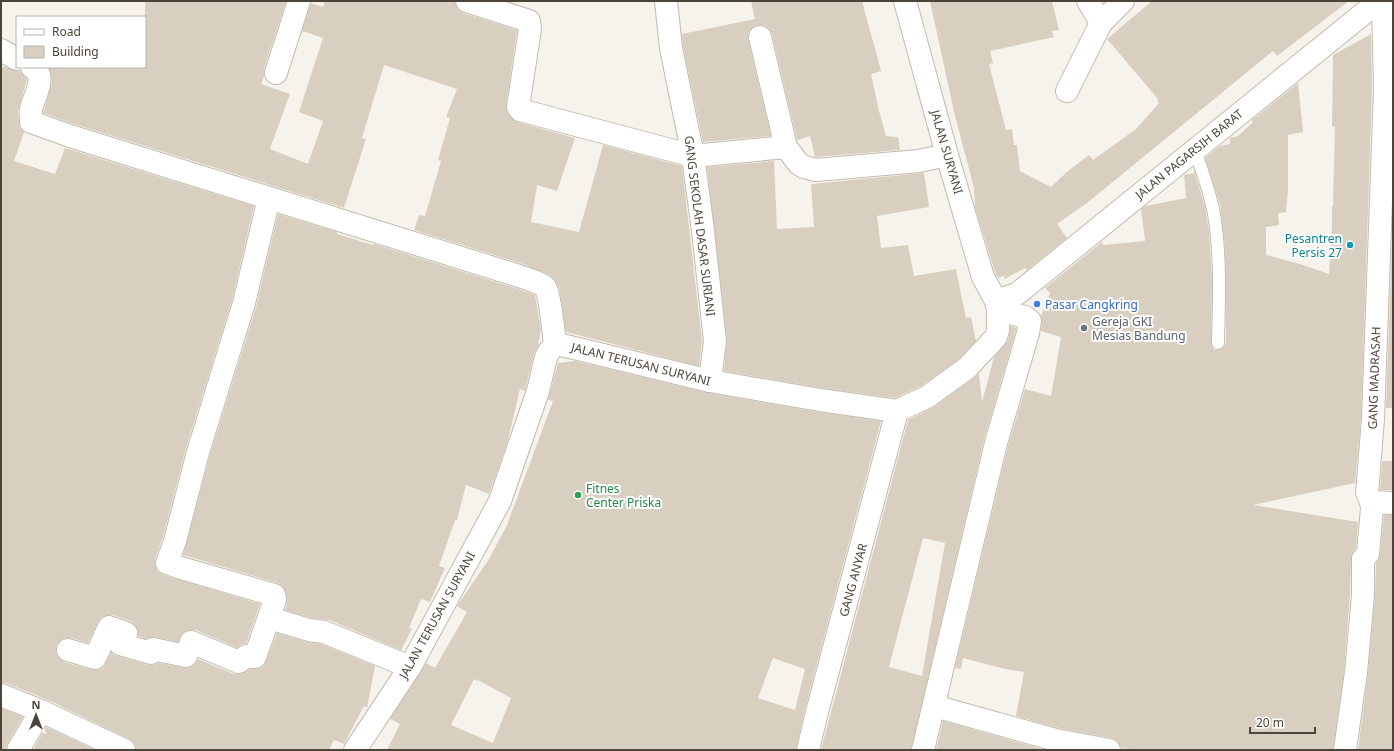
<svg xmlns="http://www.w3.org/2000/svg" width="1394" height="751" font-family="'Noto Sans',sans-serif">
<style>
.building{fill:#d8cfc1;fill-rule:evenodd}
.lines{fill:none;stroke-linecap:round;stroke-linejoin:round}
.service-casing{stroke:#c2bbae;stroke-width:14}
.minor-casing{stroke:#c2bbae;stroke-width:24}
.service{stroke:#fff;stroke-width:12}
.minor{stroke:#fff;stroke-width:22}
.culture-dot{fill:#0f9aa8;stroke:#fff;stroke-width:1.5}
.shop-dot{fill:#3f7fe0;stroke:#fff;stroke-width:1.5}
.worship-dot{fill:#6b7280;stroke:#fff;stroke-width:1.5}
.leisure-dot{fill:#2e9e5b;stroke:#fff;stroke-width:1.5}
.labels{text-anchor:middle;dominant-baseline:central;stroke-width:4;stroke-linejoin:round;paint-order:stroke}
.street-label{font-size:12px;fill:#4b4439;stroke:#fff}
.culture-label{font-size:12px;fill:#0d838f;stroke:#fff;text-anchor:end}
.shop-label{font-size:12px;fill:#366cbe;stroke:#fff;text-anchor:start}
.worship-label{font-size:12px;fill:#5b616d;stroke:#fff;text-anchor:start}
.leisure-label{font-size:12px;fill:#27864d;stroke:#fff;text-anchor:start}
</style>
<rect width="100%" height="100%" fill="#f6f3ec"/>
<!-- building -->
<g class="building">
<polygon points="145,1 286,1 264,69 264,76 261,84 290,94 270,149 308,164 323,121 299,112 323,38 302,31 311,3 323,7 325,1 455,1 458,9 463,13 517,30 506,105 508,114 517,122 575,138 557,191 537,185 531,222 579,232 603,145 682,166 702,341 699,366 566,332 559,288 556,282 550,275 523,264 414,230 419,215 425,216 441,161 438,160 450,118 446,117 457,89 384,65 362,138 366,139 344,208 74,124 43,113 52,83 51,74 49,67 145,67"/>
<polygon points="751,1 862,1 881,71 871,74 879,111 886,136 898,137 900,150 815,157 810,136 797,140 772,34 769,28 763,25 757,25 752,28 748,33 748,39 771,136 703,142 683,46 682,34 755,19"/>
<polygon points="930,1 1052,1 1059,30 1052,31 1054,37 990,51 993,63 989,64 1006,130 1012,129 1014,145 1017,145 1020,171 1051,187 1068,171 1089,155 1093,160 1136,129 1159,103 1157,100 1158,99 1107,39 1152,1 1349,1 1277,56 1273,51 1087,203 1057,224 1067,238 1027,270 1025,268 1005,279 1004,276 998,278 995,272 975,207 974,188 954,112"/>
<polygon points="1371,34 1372,90 1361,418 1355,483 1253,505 1358,522 1356,548 1352,554 1351,559 1350,594 1344,671 1333,750 1137,750 1121,748 1117,741 1111,738 1059,728 1016,716 1024,672 1005,669 963,658 961,669 955,668 1008,446 1025,389 1051,396 1061,337 1041,331 1042,323 1041,316 1050,293 1045,288 1102,242 1103,245 1145,241 1141,209 1146,206 1186,198 1184,175 1194,173 1194,170 1205,207 1209,231 1212,279 1211,343 1212,347 1214,350 1218,350 1222,349 1226,343 1226,278 1225,246 1220,204 1205,158 1220,146 1230,144 1230,138 1238,136 1253,122 1252,120 1298,83 1303,132 1288,135 1288,188 1286,212 1278,213 1279,225 1266,227 1266,255 1300,264 1329,274 1332,225 1332,206 1333,206 1335,126 1332,127 1333,55"/>
<polygon points="1,67 6,67 17,71 20,71 27,79 18,111 19,123 21,129 24,132 14,161 55,174 65,148 254,206 232,300 186,448 163,537 155,559 155,565 157,571 163,575 260,604 246,644 242,644 237,648 196,630 190,630 183,633 178,642 155,637 146,639 138,636 138,632 136,626 131,621 113,615 107,615 102,617 98,622 88,643 72,638 65,638 60,641 56,646 56,653 59,658 64,662 92,670 98,670 103,668 111,653 117,656 148,665 154,665 159,663 184,668 189,668 194,665 198,659 234,674 241,674 250,669 259,669 264,666 277,633 306,642 321,644 375,666 367,708 364,706 344,744 334,740 329,750 136,750 134,743 129,739 46,699 6,683 1,683"/>
<polygon points="774,161 777,229 814,227 811,184 924,173 929,207 877,216 881,248 908,245 914,276 956,269 966,318 971,317 976,341 959,359 921,386 895,398 822,388 724,371 727,340 707,167"/>
<polygon points="278,214 337,232 337,234 373,245 374,244 515,288 535,295 541,330 538,346 534,354 525,391 520,389 507,444 489,494 466,485 457,520 455,520 439,566 445,568 430,602 421,599 409,628 412,629 401,650 329,620 312,618 285,610 287,604 286,593 283,587 278,583 183,555 210,455 256,307"/>
<polygon points="1393,214 1393,408 1386,408"/>
<path d="M1010,326L1016,328V330L984,440L911,750H821L908,420L934,407L979,374L982,402L994,357L1008,341ZM923,538L945,543L922,676L889,667Z"/>
<path d="M575,361L708,393L818,412L881,421L804,713L796,750H387L400,724L390,719L426,663L435,668L467,612L457,606L489,559L507,525L553,401L548,400L558,363ZM773,658L805,669L795,710L758,698ZM474,679L477,681L478,680L511,698L493,743L451,725Z"/>
<polygon points="1382,461 1393,461 1393,490 1380,490"/>
<polygon points="1384,515 1393,515 1393,750 1358,750 1368,673 1375,596 1376,564 1380,555"/>
<polygon points="1,708 23,717 7,744 6,750 1,750"/>
<polygon points="943,721 1045,750 936,750"/>
<polygon points="46,727 95,750 33,750"/>
</g>
<g class="lines">
<defs>
<path id="service" d="M1195,150C1202,171 1210,192 1214,214C1221,257 1219,300 1218,343"/>
<g id="minor">
<polyline points="467,1 529,21 530,29 518,107 520,110 693,156 786,147"/>
<polyline points="666,1 671,48 693,156 703,231 715,341 710,381"/>
<polyline points="1088,1 1101,23"/>
<polyline points="760,37 786,147 798,163 804,167 816,170 919,161 947,155"/>
<polyline points="1,50 17,59"/>
<path d="M32,67C48,76 34,96 31,109C30,113 31,118 31,122L70,136L519,276C524,278 541,283 545,287C550,294 554,335 555,346"/>
<polyline points="276,73 299,1"/>
<polyline points="1067,91 1101,23 1123,1"/>
<polyline points="996,301 1017,294 1379,1"/>
<polyline points="1371,502 1393,503"/>
<polyline points="269,618 309,630 324,632 410,667"/>
<polyline points="68,650 95,658 109,627 126,633 120,644 151,653 153,649 186,656 191,642 239,662 246,656 255,657 275,600 274,595 181,568 167,563 175,541 198,452 244,303 269,198"/>
<polyline points="1,695 41,711 124,750"/>
<polyline points="934,706 1056,740 1109,750"/>
<polyline points="18,750 41,711"/>
<polyline points="355,750 410,667 500,501 538,391 546,357 550,350 555,346 561,345 570,347 710,381 820,400 897,411 927,397 967,368 996,337 998,330 998,310 996,301 983,277 947,155 905,1"/>
<polyline points="808,750 816,716 897,411"/>
<polyline points="923,750 996,443 1028,333 1030,321 1025,317 998,310"/>
<polyline points="1345,750 1356,672 1363,595 1363,559 1368,554 1372,508 1371,502 1367,493 1373,419 1385,90 1383,1"/>
</g>
</defs>
<!-- service casing -->
<use href="#service" class="service-casing"/>
<!-- minor casing -->
<use href="#minor" class="minor-casing"/>
<!-- service -->
<use href="#service" class="service"/>
<!-- minor -->
<use href="#minor" class="minor"/>
</g>
<!-- markers -->
<circle class="culture-dot" cx="1350" cy="245" r="4"/>
<circle class="shop-dot" cx="1037" cy="304" r="4"/>
<circle class="worship-dot" cx="1084" cy="328" r="4"/>
<circle class="leisure-dot" cx="578" cy="495" r="4"/>
<g class="labels">
<!-- street labels -->
<g class="street-label">
<text transform="translate(947 152) rotate(74)">JALAN SURYANI</text>
<text transform="translate(1189 154) rotate(-39)">JALAN PAGARSIH BARAT</text>
<text transform="translate(700 226) rotate(83)">GANG SEKOLAH DASAR SURIANI</text>
<text transform="translate(641 364) rotate(14)">JALAN TERUSAN SURYANI</text>
<text transform="translate(1374 378) rotate(-88)">GANG MADRASAH</text>
<text transform="translate(853 580) rotate(-75)">GANG ANYAR</text>
<text transform="translate(437 615) rotate(-61)">JALAN TERUSAN SURYANI</text>
</g>
<!-- culture labels -->
<g class="culture-label">
<text x="1342" y="238">Pesantren<tspan x="1342" dy="14">Persis 27</tspan></text>
</g>
<!-- shop labels -->
<g class="shop-label">
<text x="1045" y="304">Pasar Cangkring</text>
</g>
<!-- worship labels -->
<g class="worship-label">
<text x="1092" y="321">Gereja GKI<tspan x="1092" dy="14">Mesias Bandung</tspan></text>
</g>
<!-- leisure labels -->
<g class="leisure-label">
<text x="586" y="488">Fitnes<tspan x="586" dy="14">Center Priska</tspan></text>
</g>
</g>
<!-- border -->
<rect width="1394" height="751" fill="none" stroke="#4b4439" stroke-width="4"/>
<!-- legend -->
<rect x="16" y="16" width="130" height="52" fill="#ffffff" stroke="#b7b4b0"/>
<rect x="24" y="29" width="20" height="6" fill="#ffffff" stroke="#b7b4b0"/>
<text x="52" y="36" font-size="12" fill="#4b4439">Road</text>
<rect x="24" y="46" width="20" height="12" fill="#d8cfc1" stroke="#b7b4b0"/>
<text x="52" y="56" font-size="12" fill="#4b4439">Building</text>
<!-- north arrow -->
<g transform="translate(36 715)" stroke="#ffffff" stroke-width="3" paint-order="stroke">
<path d="M0-3L7 15L0 10L-7 15Z" fill="#4b4439"/>
<text y="-6" font-size="11" font-weight="bold" text-anchor="middle" fill="#4b4439">N</text>
</g>
<!-- scale -->
<path d="M1250 727v6h65v-6" fill="none" stroke="#4b4439" stroke-width="2"/>
<text x="1256" y="727" font-size="12" fill="#4b4439" stroke="#ffffff" stroke-width="3" paint-order="stroke">20 m</text>
</svg>
